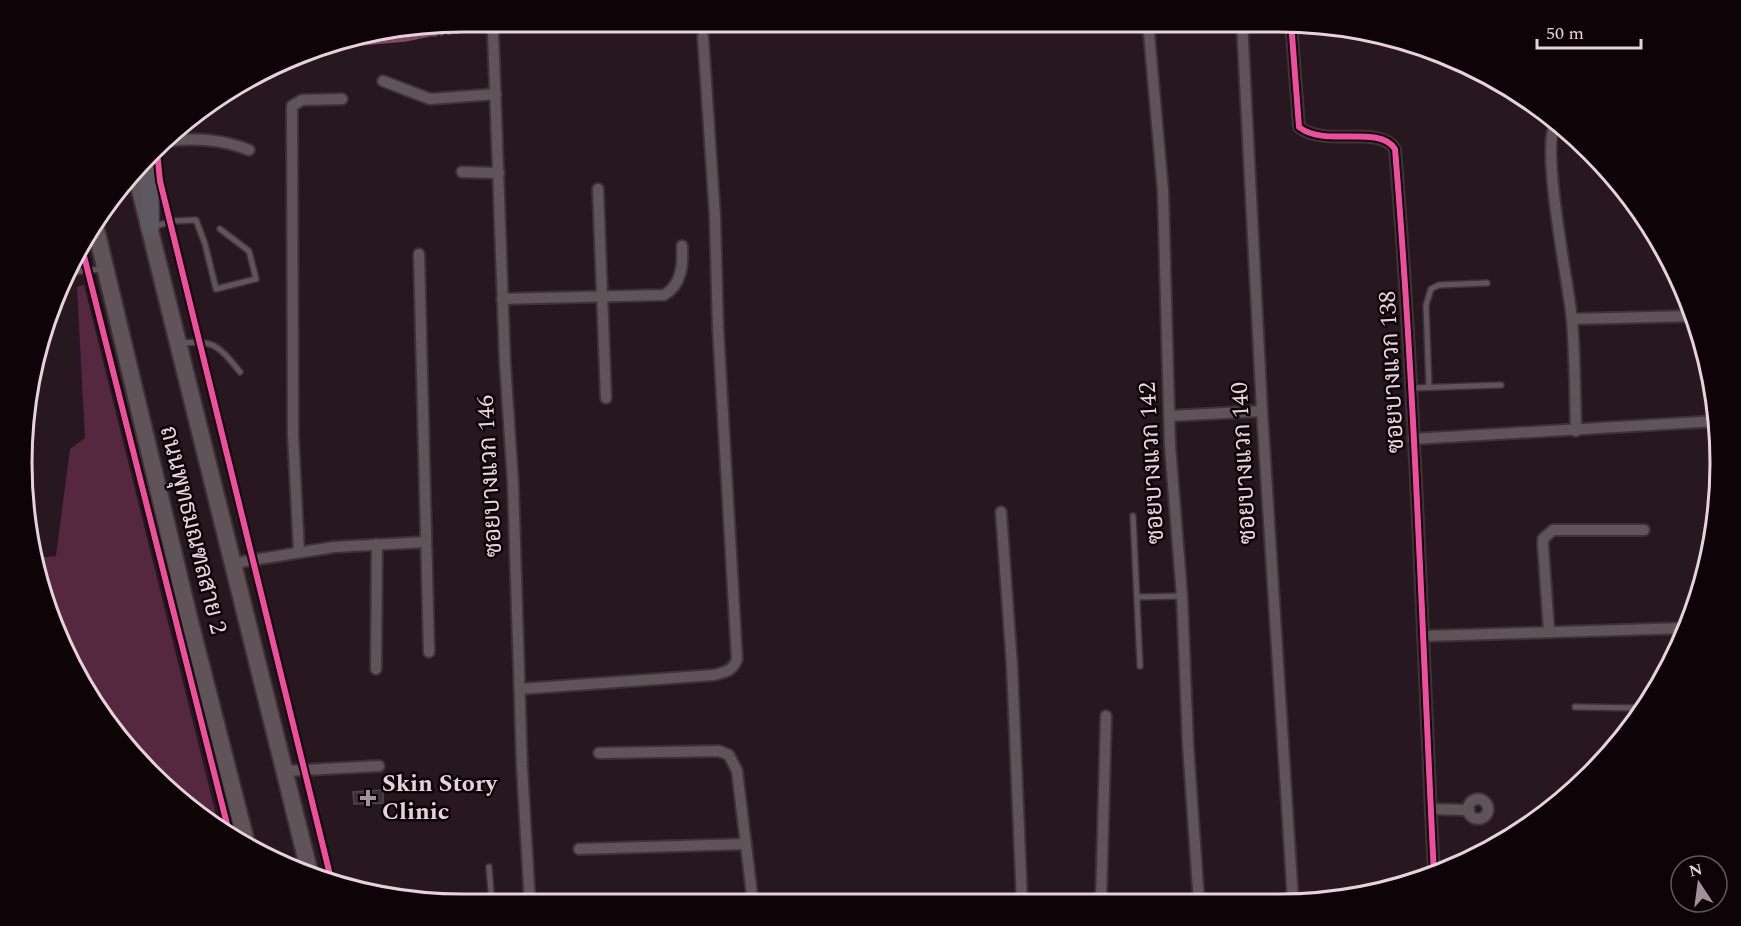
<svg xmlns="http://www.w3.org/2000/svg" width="1741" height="926" font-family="Spectral,Sarabun,serif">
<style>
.green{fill:#56283f}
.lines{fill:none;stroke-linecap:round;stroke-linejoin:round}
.canal{stroke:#8e476b;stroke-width:15}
.building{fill:#3d3037;stroke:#51444a;stroke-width:1.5}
.lane-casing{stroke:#3e3238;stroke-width:8}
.street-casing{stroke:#3e3238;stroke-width:14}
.secondary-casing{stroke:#3e3238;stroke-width:20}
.primary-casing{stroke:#3e3238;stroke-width:21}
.path{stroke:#5e5358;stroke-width:2;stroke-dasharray:4.5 3;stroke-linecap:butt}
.lane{stroke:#605459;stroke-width:5}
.street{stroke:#605459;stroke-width:10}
.secondary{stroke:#605459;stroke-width:16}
.primary{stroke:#5e5960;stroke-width:18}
.cycleway-casing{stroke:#0e0408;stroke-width:10}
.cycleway{stroke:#ef4d9e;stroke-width:6}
.poi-dot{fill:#a39199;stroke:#0e0408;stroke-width:2}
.labels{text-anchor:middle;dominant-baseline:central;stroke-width:5;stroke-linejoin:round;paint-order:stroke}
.street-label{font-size:24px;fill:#e6d2da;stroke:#0e0408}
.poi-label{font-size:24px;font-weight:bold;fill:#e6d2da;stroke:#0e0408;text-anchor:start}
.rim{fill:none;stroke:#e6d2da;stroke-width:3}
</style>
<rect width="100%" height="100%" fill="#271820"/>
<!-- green -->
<polygon class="green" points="84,285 219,827 131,755 55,632 37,558 56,556 70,449 85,438 77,287"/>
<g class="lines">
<!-- canal -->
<polyline class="canal" points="351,39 406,34 468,21"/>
</g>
<!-- building -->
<polygon class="building" points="383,790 383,803 354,804 353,792"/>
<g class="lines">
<defs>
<g id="lane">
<polyline points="152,227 173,221 196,220 205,244 216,289 256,279 249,251 220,229"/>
<polyline points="71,272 102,269"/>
<path d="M180,343C215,340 218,345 240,372"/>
<polyline points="1429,387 1426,305 1431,289 1439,285 1487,283"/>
<polyline points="1412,388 1501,385"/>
<polyline points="1133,516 1140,666"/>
<polyline points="1137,597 1182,596"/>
<polyline points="1575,707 1643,708"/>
<polyline points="489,867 492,904"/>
</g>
<g id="street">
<polyline points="1148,22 1163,191 1170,446 1182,596 1188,745 1199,902"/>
<polyline points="1242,22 1262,411 1293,901"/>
<path d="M1291,22L1299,127C1325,148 1379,124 1395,149C1415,390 1422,633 1434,875"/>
<polyline points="1079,24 1144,22"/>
<polyline points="493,31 505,363 513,483 522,767 530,904"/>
<polyline points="383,81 430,99 496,94"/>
<path d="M1558,122C1537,134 1570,291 1572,320C1575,357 1575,394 1576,431"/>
<path d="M167,141C197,138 221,139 249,150"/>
<polyline points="462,172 499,173"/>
<polyline points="598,189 606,398"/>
<polyline points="419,254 429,652"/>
<path d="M502,299L664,295C682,285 683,264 682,246"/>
<polyline points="1572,319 1693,316"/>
<polyline points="1169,416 1262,411"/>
<polyline points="1413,439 1717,421"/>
<polyline points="1001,512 1012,666 1022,902"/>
<polyline points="299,552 293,435 292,106 302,100 342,99"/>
<polyline points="234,563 334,547 426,542"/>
<polyline points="1549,631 1543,546 1543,539 1553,530 1644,530"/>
<polyline points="1424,636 1686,628"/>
<polyline points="376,669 377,544"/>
<path d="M520,689L714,675C725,672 733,671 737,659L718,328L715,217L703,37"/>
<polyline points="599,753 719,751 729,755 737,771 753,903"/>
<polyline points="285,771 379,766"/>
<circle cx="1478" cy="809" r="10"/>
<polyline points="1431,809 1469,810"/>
<polyline points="579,849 746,844"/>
<polyline points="1101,902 1106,716"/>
</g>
<g id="secondary">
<polyline points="136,174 310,874"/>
<polyline points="94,221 190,622 248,849"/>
</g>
<polyline id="primary" points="149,161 150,227"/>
</defs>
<!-- lane casing -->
<use href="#lane" class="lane-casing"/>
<!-- street casing -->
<use href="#street" class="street-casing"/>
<!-- secondary casing -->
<use href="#secondary" class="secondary-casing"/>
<!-- primary casing -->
<use href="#primary" class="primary-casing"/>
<!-- path -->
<g class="path">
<polyline points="503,28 598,21"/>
<polyline points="313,49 483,30"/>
</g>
<!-- lane -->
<use href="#lane" class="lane"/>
<!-- street -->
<use href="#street" class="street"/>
<!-- secondary -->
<use href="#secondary" class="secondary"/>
<!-- primary -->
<use href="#primary" class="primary"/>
<defs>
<g id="cycleway">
<path d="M1291,22L1299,127C1325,148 1379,124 1395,149C1415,390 1422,633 1434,875"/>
<polyline points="157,151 160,181 332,883"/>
<polyline points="82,248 230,836"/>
</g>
</defs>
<!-- cycleway casing -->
<use href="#cycleway" class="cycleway-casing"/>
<!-- cycleway -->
<use href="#cycleway" class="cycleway"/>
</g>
<!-- markers -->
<path class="poi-dot" d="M365 789h6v6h6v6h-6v6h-6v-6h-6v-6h6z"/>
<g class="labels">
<!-- street labels -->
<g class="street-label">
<text transform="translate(1392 372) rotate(-93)">ซอยบางแวก 138</text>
<text transform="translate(1152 463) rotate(-93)">ซอยบางแวก 142</text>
<text transform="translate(1244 463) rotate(-93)">ซอยบางแวก 140</text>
<text transform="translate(490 476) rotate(-93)">ซอยบางแวก 146</text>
<text transform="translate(193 530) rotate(76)">ถนนพุทธมณฑลสาย 2</text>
</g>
<!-- poi labels -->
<g class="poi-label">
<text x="382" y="784">Skin Story<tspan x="382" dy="28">Clinic</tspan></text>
</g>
</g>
<!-- crop -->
<path d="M0 0H1741V926H0ZM463 32H1279A431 431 0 0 1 1710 463V463A431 431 0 0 1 1279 894H463A431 431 0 0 1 32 463V463A431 431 0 0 1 463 32Z" fill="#0e0408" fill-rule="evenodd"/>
<path class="rim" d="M463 32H1279A431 431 0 0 1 1710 463V463A431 431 0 0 1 1279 894H463A431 431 0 0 1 32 463V463A431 431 0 0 1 463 32Z"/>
<!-- north arrow -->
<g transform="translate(1699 884) rotate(347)"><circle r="28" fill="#0e0408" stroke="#64565c" stroke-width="1.5"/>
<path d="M0-4.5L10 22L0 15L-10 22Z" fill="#a39199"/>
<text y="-9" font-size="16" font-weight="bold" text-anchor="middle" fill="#e6d2da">N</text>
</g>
<!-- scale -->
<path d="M1537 39v9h104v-9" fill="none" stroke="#e6d2da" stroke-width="3"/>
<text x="1546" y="39" font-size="18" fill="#e6d2da" stroke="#0e0408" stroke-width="4.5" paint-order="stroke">50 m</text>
</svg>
